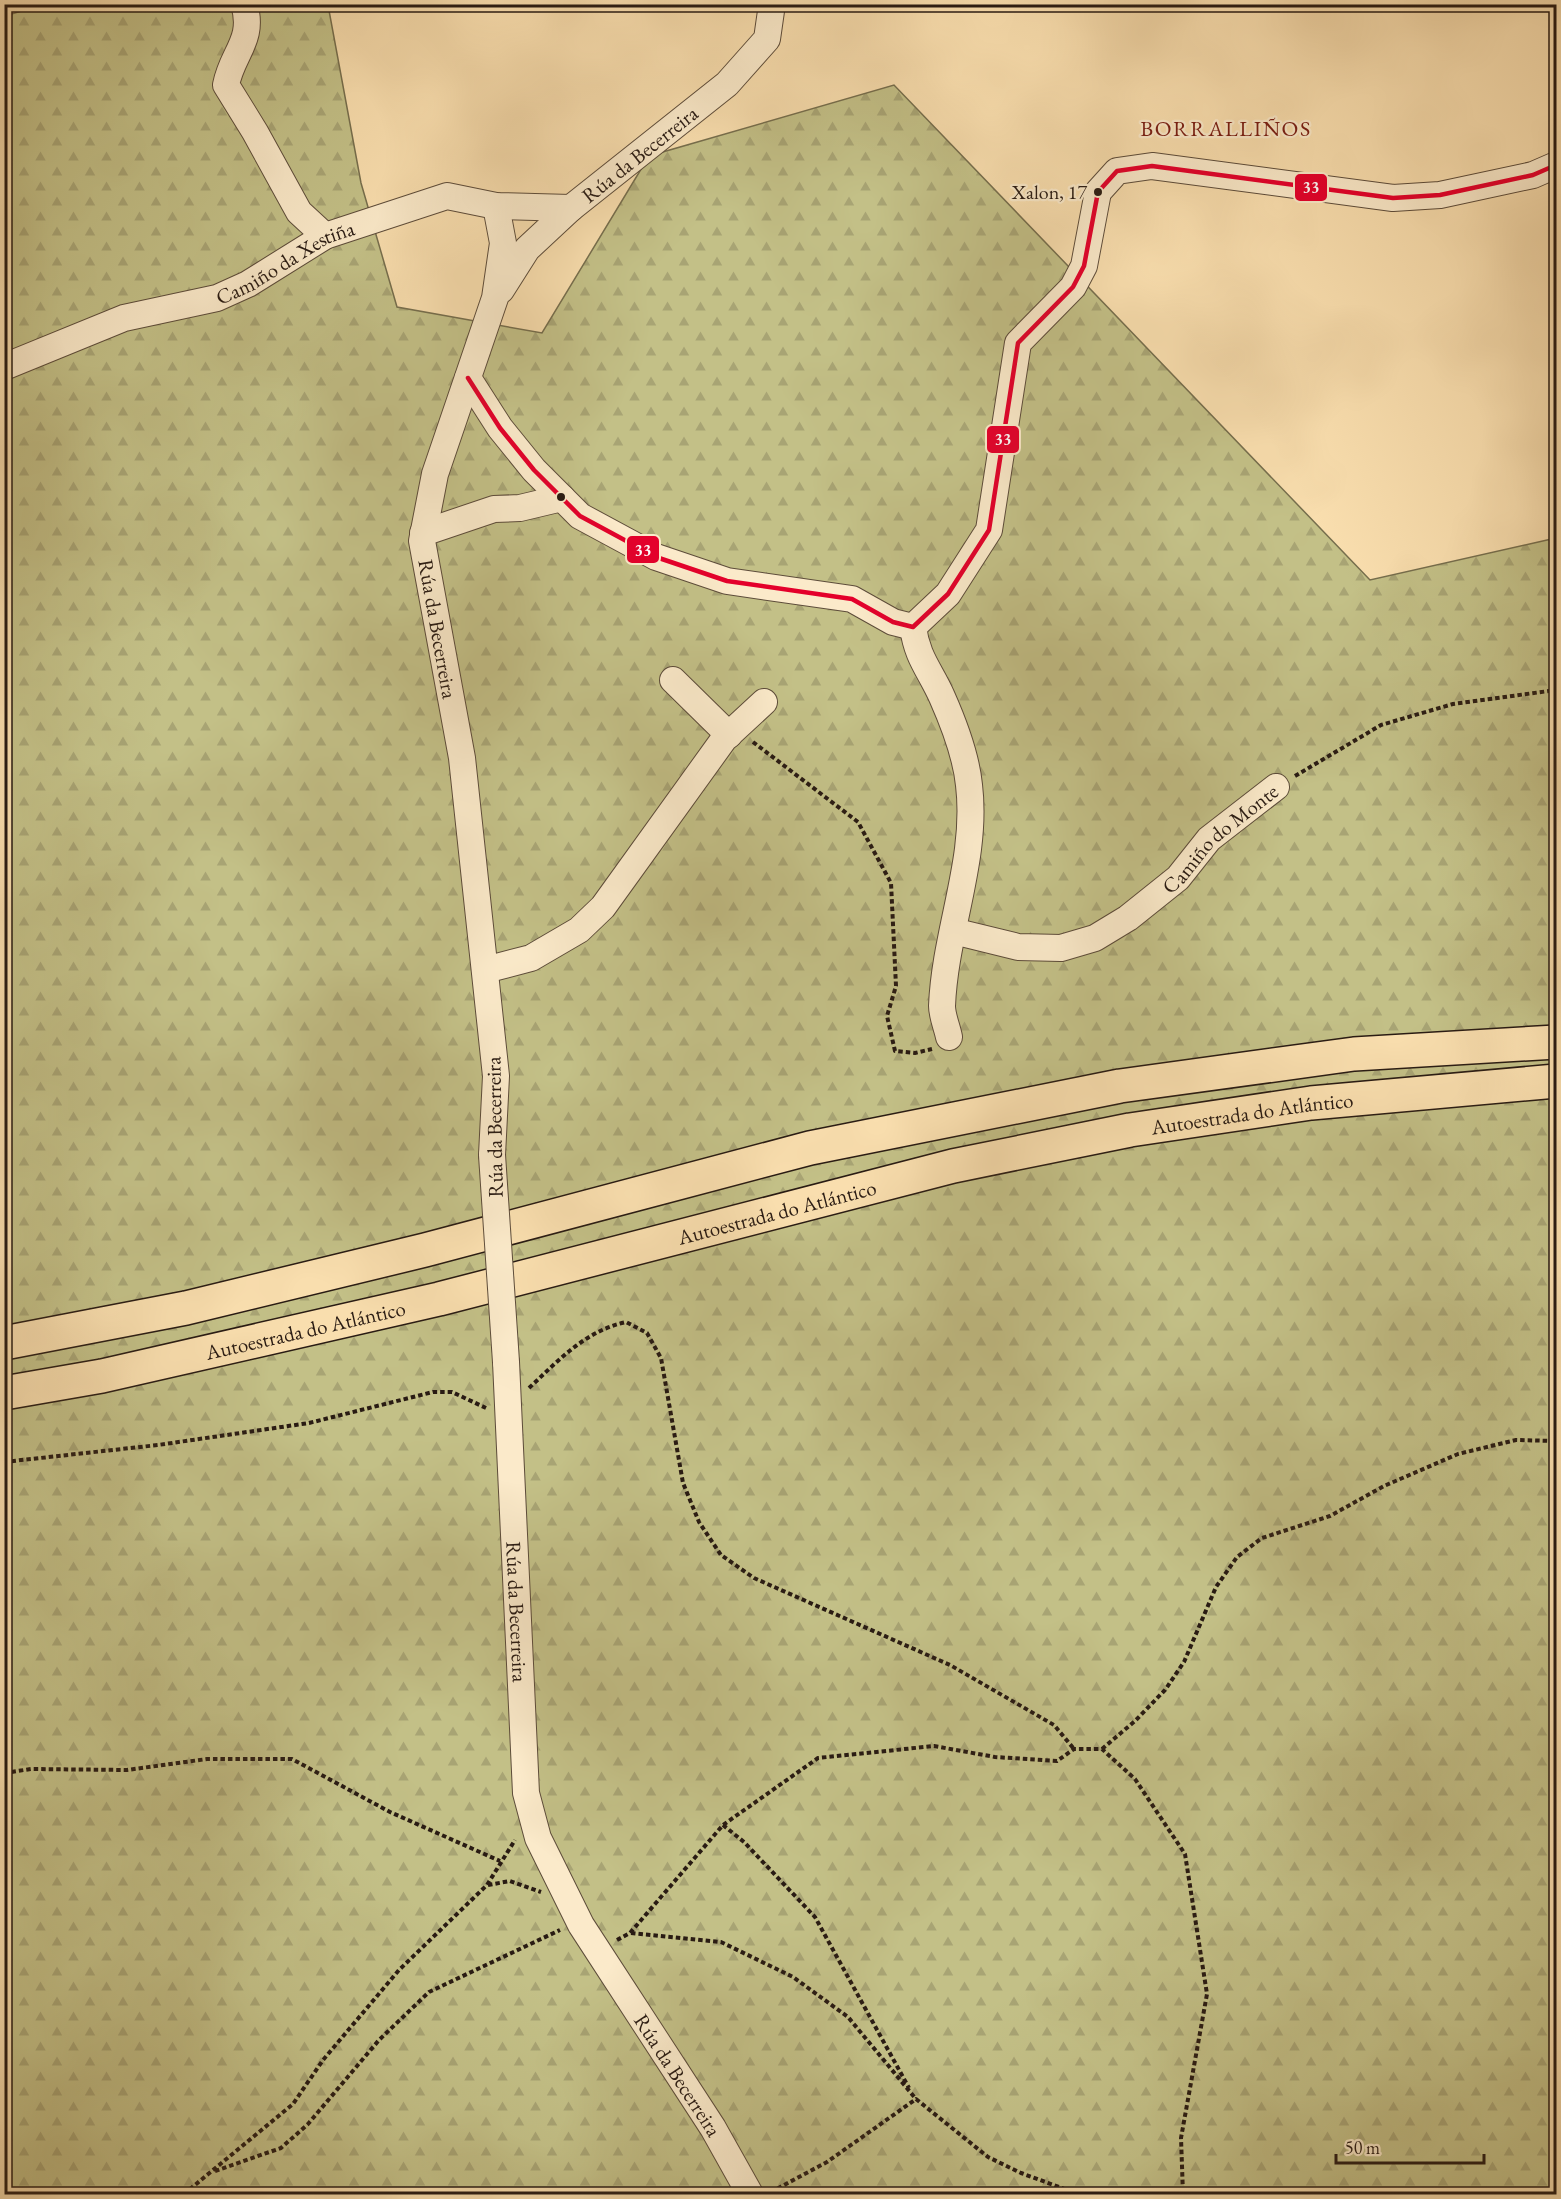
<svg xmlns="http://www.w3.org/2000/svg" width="1561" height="2199" font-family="'EB Garamond',serif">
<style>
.forest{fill:url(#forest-firs);stroke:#766e4d;stroke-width:1.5}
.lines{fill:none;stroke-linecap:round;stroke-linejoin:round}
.minor-casing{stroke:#5d4c3a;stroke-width:28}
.highway-casing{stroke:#291b13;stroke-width:36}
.path{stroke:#291b13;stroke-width:4;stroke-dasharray:4.5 3;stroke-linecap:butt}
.minor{stroke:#fbeaca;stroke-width:26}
.highway{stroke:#f9deae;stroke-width:33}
.minor-bridge-casing{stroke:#5d4c3a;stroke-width:28;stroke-linecap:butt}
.minor-bridge{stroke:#fbeaca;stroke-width:26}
.bus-1-casing{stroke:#fbeaca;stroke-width:9}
.bus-1{stroke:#e4002b;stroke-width:4.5}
.bus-dot{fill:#291b13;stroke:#fbeaca;stroke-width:2}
.labels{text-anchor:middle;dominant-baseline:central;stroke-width:4.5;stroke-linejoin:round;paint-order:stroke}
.bus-label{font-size:20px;fill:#291b13;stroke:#fbeaca;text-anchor:end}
.street-label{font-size:21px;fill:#291b13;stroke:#fbeaca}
.neighbourhood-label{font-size:22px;letter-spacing:1.5px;fill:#7a1f14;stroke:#fbeaca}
.line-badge{stroke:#fbeaca;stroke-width:2}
.badge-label{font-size:16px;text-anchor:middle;font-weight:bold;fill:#fff}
</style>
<defs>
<pattern id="forest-firs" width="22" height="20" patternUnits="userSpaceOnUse" patternTransform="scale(1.5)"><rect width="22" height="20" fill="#c3c087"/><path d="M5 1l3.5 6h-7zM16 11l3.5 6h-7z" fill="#a8a474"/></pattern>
</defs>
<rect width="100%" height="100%" fill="#f9deae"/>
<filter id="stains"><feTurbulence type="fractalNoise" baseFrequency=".00333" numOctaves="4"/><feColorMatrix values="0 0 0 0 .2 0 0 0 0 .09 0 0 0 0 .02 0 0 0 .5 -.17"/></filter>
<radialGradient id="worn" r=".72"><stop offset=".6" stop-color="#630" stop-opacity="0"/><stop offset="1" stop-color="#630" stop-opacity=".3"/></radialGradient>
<!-- forest -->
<polygon class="forest" points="44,4 328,5 361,183 397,307 542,333 649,156 894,85 1370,580 1556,538 1556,2194 5,2194 5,16"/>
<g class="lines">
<defs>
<g id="minor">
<path d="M244,4C255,40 232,53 226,85L255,132L299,212L325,236"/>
<path id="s1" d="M501,290L527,249L571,208L727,84L767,39L772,4"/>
<path id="s2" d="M4,367L124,318L217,298L248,284L325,236L447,196L496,206L571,208"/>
<polyline points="468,378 500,428 534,470 580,516 656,557 727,581 852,599 893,622 913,627 948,594 989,530 1018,343 1073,287 1084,266 1098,192 1117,171 1152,166 1393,198 1440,195 1533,175 1556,165"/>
<polyline points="423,533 494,509 520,508 562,498"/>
<path d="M913,627C917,658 930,670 942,697C954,724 966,755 969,785C978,859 945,931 942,1006C942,1016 947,1027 949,1037"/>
<polyline points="673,680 729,735"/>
<path id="s3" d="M953,931L1018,947L1061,948L1095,938L1128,918L1178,878L1209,839L1276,787"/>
<polyline points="485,970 531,958 579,930 603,907 724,739 764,702"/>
<polyline points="492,1155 496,1076 462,758 422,541 435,474 495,298 503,243 496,206"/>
<path id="s4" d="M506,1362L526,1793L538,1838L581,1925L713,2128L750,2194"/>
</g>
<g id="highway">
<polyline points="4,1343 186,1308 425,1250 810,1148 1120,1086 1354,1054 1556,1042"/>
<path id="s5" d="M4,1393L102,1376L439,1299L953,1166L1130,1130L1311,1103L1556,1081"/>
</g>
</defs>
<!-- minor casing -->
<use href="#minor" class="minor-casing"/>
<!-- highway casing -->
<use href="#highway" class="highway-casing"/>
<!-- path -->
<g class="path">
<polyline points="753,742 858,822 891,883 896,986 887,1016 895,1051 915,1053 932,1049"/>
<polyline points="1295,776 1381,725 1453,704 1556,690"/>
<path d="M529,1388C559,1360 585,1331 626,1322L647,1333L661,1358L683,1483L699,1522L721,1555L754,1578L950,1665L1054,1725L1074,1749"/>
<polyline points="4,1462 158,1445 309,1423 433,1392 452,1392 486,1408"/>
<polyline points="1102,1749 1135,1721 1165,1690 1184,1662 1216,1587 1237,1557 1262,1538 1330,1516 1384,1486 1458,1454 1516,1440 1556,1441"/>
<polyline points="4,1773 31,1769 127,1770 207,1759 292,1759 390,1812 500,1861"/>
<polyline points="723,1825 744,1842 815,1917 909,2088"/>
<polyline points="488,1885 510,1881 541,1892"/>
<polyline points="631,1933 721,1942 793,1977 848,2017 916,2099"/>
<polyline points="617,1940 630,1933 723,1825 818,1758 934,1746 995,1757 1057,1761 1074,1749 1102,1749 1135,1779 1185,1854 1207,1994 1181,2138 1183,2194"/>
<polyline points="215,2171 281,2148 308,2124 379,2040 429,1992 560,1930"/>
<polyline points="771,2192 827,2162 916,2099 988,2157 1021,2173 1078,2194"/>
<polyline points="184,2194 293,2104 323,2060 399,1970 487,1885 515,1840"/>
</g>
<!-- minor -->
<use href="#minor" class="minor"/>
<!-- highway -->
<use href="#highway" class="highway"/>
<defs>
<polyline id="minor-bridge" points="492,1155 506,1362"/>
</defs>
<!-- minor-bridge casing -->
<use href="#minor-bridge" class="minor-bridge-casing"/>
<!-- minor-bridge -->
<use href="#minor-bridge" class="minor-bridge"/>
<defs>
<polyline id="bus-1" points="468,378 500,428 534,470 580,516 656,557 727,581 852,599 893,622 913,627 948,594 989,530 1018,343 1073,287 1084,266 1098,192 1117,171 1152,166 1393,198 1440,195 1533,175 1556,165"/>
</defs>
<!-- bus-1 casing -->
<use href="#bus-1" class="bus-1-casing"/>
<!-- bus-1 -->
<use href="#bus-1" class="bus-1"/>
</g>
<!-- markers -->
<g class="bus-dot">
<circle cx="1098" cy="192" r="5"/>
<circle cx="561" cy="497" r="5"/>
</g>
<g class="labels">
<!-- bus labels -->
<g class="bus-label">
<text x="1087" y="192">Xalon, 17</text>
</g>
<!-- street labels -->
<g class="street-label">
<text stroke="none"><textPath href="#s1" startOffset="196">Rúa da Becerreira</textPath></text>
<text stroke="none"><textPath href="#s2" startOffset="302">Camiño da Xestiña</textPath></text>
<text transform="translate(438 629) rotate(80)">Rúa da Becerreira</text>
<text stroke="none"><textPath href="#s3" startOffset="306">Camiño do Monte</textPath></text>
<text stroke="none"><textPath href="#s5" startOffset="1280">Autoestrada do Atlántico</textPath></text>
<text transform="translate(494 1127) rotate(-91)">Rúa da Becerreira</text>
<text stroke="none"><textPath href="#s5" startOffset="794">Autoestrada do Atlántico</textPath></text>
<text stroke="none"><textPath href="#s5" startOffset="308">Autoestrada do Atlántico</textPath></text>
<text stroke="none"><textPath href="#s4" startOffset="250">Rúa da Becerreira</textPath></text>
<text stroke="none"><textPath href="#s4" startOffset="754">Rúa da Becerreira</textPath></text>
</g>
<!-- neighbourhood labels -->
<g class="neighbourhood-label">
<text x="1226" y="128">BORRALLIÑOS</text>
</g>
</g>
<g class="line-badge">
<rect x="1294" y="173" width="34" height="29" rx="6" fill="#e4002b"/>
<rect x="986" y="425" width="34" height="29" rx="6" fill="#e4002b"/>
<rect x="626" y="535" width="34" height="29" rx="6" fill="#e4002b"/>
</g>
<g class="badge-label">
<text x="1311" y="193">33</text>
<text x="1003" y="445">33</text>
<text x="643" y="556">33</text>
</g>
<!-- margin -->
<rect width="1561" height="2199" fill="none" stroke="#f9deae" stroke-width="24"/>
<rect x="6" y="6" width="1549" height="2187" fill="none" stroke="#291b13" stroke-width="3"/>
<rect x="12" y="12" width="1537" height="2175" fill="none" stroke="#291b13" stroke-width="1.5"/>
<!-- scale -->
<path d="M1336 2154v9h148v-9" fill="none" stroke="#291b13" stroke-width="3"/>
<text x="1345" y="2154" font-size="18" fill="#291b13" stroke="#fbeaca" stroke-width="4.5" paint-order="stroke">50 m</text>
<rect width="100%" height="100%" filter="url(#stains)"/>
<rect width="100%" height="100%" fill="url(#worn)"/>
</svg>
